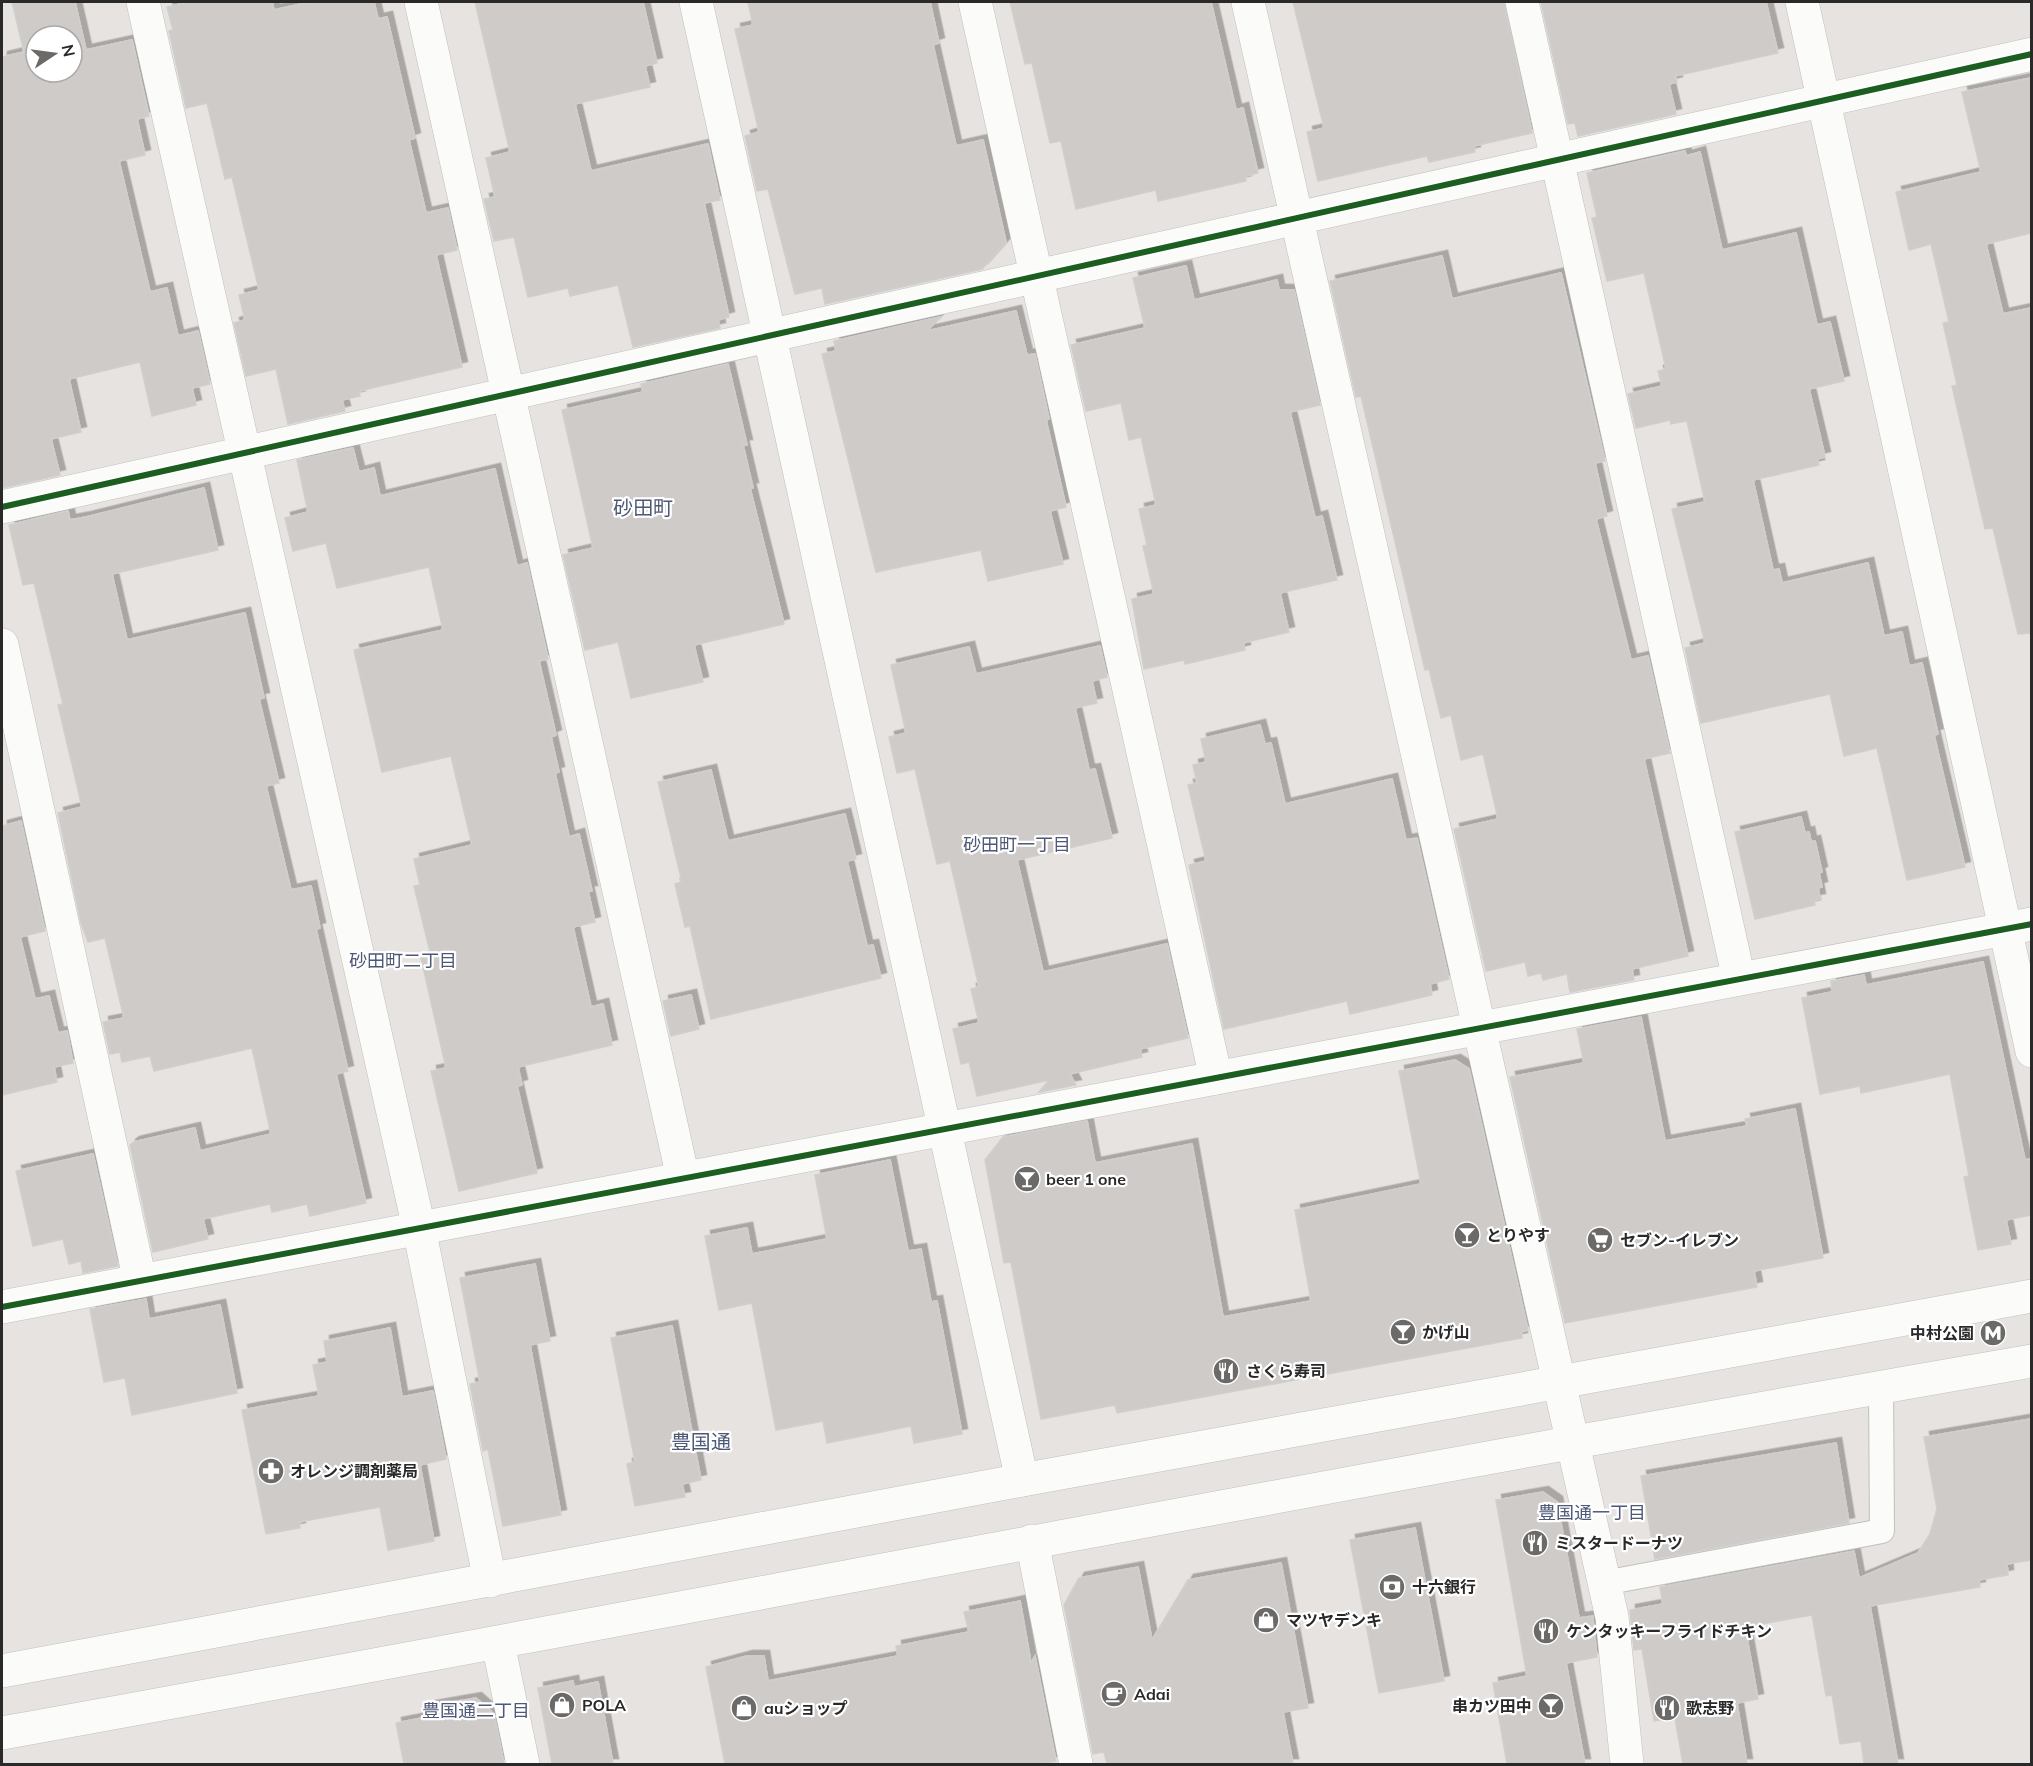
<svg xmlns="http://www.w3.org/2000/svg" width="2033" height="1766" font-family="Mulish,'Noto Sans JP',sans-serif">
<style>
.building{fill:#cecbc9;stroke:#d1cfcc;stroke-width:1.5;fill-rule:evenodd;filter:url(#shadow)}
.lines{fill:none;stroke-linecap:round;stroke-linejoin:round}
.service-casing{stroke:#c0c0c1;stroke-width:26}
.minor-casing{stroke:#c0c0c1;stroke-width:34}
.tertiary-casing{stroke:#c0c0c1;stroke-width:34}
.service{stroke:#fbfbfa;stroke-width:24}
.minor{stroke:#fbfbfa;stroke-width:33}
.tertiary{stroke:#fbfbfa;stroke-width:33}
.cycleway-casing{stroke:#fff;stroke-width:10}
.cycleway{stroke:#1b5e20;stroke-width:6}
.labels{text-anchor:middle;dominant-baseline:central;stroke-width:4.5;stroke-linejoin:round;paint-order:stroke}
.poi-label{font-size:16px;font-weight:bold;fill:#292929;stroke:#fff;text-anchor:start}
.neighbourhood-label{font-size:18px;fill:#4d5976;stroke:#fff}
.quarter-label{font-size:20px;fill:#4d5976;stroke:#fff}
</style>
<defs>
<filter id="shadow"><feDropShadow dx="5.5" dy="-5.5" stdDeviation="0" flood-color="#0004"/></filter>
</defs>
<rect width="100%" height="100%" fill="#e6e3e0"/>
<!-- building -->
<g class="building">
<path d="M12,2H75L86,50L132,40L149,116L137,119L145,155L119,161L150,292L167,288L178,336L198,331L210,384L192,388L196,405L152,416L140,362L69,379L81,432L51,439L60,475L2,488V57L24,52ZM36,36H72V72H36Z"/>
<polygon points="189,2 272,2 274,10 310,2 374,2 378,19 387,17 415,138 409,140 426,213 448,208 457,250 436,255 462,367 359,391 360,396 342,400 345,411 288,424 276,369 246,376 234,323 245,320 239,295 259,290 232,177 225,179 207,103 186,108 169,31 173,30 167,7"/>
<polygon points="475,2 643,2 657,63 645,66 650,87 575,104 591,171 708,144 720,200 704,203 729,317 718,320 720,328 633,347 618,285 570,296 568,288 528,297 514,237 494,241 484,199 495,197 486,158 510,152"/>
<polygon points="748,2 930,2 939,43 933,45 956,146 983,140 1006,242 982,269 825,304 822,288 795,294 768,189 757,191 745,136 759,132 735,29 753,25"/>
<polygon points="1010,2 1211,2 1236,110 1243,108 1258,173 1245,176 1246,181 1158,201 1156,190 1076,209 1061,141 1050,143 1032,63 1025,64"/>
<polygon points="1293,2 1504,2 1532,133 1474,146 1475,152 1429,162 1427,156 1318,181 1307,132 1324,128"/>
<polygon points="1541,2 1766,2 1778,53 1675,76 1677,82 1669,84 1676,114 1578,136 1575,123 1568,124"/>
<polygon points="2031,78 2031,233 1986,244 2003,314 2031,308 2031,633 2018,634 1993,528 1985,529 1952,386 1957,385 1943,323 1949,322 1931,244 1909,250 1896,192 1981,172 1962,92"/>
<polygon points="1685,151 1686,156 1700,152 1722,250 1796,233 1817,325 1830,322 1844,381 1809,389 1825,457 1817,459 1819,465 1753,480 1773,570 1779,569 1782,583 1868,563 1884,636 1902,632 1909,666 1922,663 1938,734 1934,735 1965,867 1907,880 1877,748 1844,756 1830,694 1701,723 1685,648 1705,643 1672,509 1705,502 1687,421 1671,424 1670,420 1636,428 1628,394 1662,386 1658,371 1666,369 1644,273 1607,281 1592,218 1597,217 1587,173"/>
<polygon points="1442,256 1452,299 1561,273 1605,461 1595,463 1607,516 1596,519 1631,660 1648,656 1670,753 1644,759 1688,956 1632,969 1634,980 1570,992 1567,974 1543,980 1541,973 1528,976 1525,962 1486,971 1454,829 1498,819 1483,754 1461,760 1451,715 1441,718 1429,669 1425,670 1361,396 1356,397 1330,281"/>
<polygon points="1186,266 1194,300 1277,280 1279,290 1294,290 1320,405 1290,412 1315,518 1322,516 1337,580 1280,593 1289,632 1243,643 1245,650 1185,664 1184,660 1144,669 1132,599 1154,594 1143,546 1147,545 1139,509 1156,505 1141,437 1129,440 1121,403 1086,411 1071,345 1145,328 1133,278"/>
<polygon points="1016,311 1027,355 1035,354 1049,419 1046,420 1066,507 1050,511 1063,564 988,581 981,550 876,572 822,354 836,351 834,341 940,317 927,331"/>
<polygon points="728,364 747,445 743,445 753,488 750,488 784,624 694,645 703,682 631,698 618,642 585,650 563,555 593,548 562,410 643,392 641,384"/>
<polygon points="353,448 359,472 374,468 380,496 495,469 517,566 527,563 548,659 539,661 556,735 551,737 559,772 555,773 569,837 579,834 592,891 588,891 595,922 573,927 591,1007 603,1004 612,1045 518,1067 522,1085 517,1086 537,1173 459,1191 431,1071 446,1068 421,958 431,956 414,886 420,885 414,859 472,845 451,756 382,772 354,650 443,630 429,567 337,588 326,543 293,551 285,518 308,512 297,460"/>
<polygon points="204,488 218,550 112,574 127,640 245,613 264,698 259,699 279,783 266,786 291,890 311,886 320,928 316,929 348,1071 336,1074 366,1203 310,1216 307,1204 272,1212 270,1204 203,1219 208,1239 153,1252 130,1145 134,1142 195,1128 200,1151 271,1134 252,1048 154,1071 150,1056 122,1062 120,1052 110,1054 103,1022 124,1018 105,938 88,942 81,923 58,813 82,807 58,705 63,704 34,583 23,585 9,525 68,511 70,520 86,517"/>
<polygon points="1100,646 1107,677 1092,681 1097,703 1075,708 1089,770 1095,769 1112,838 1017,860 1043,972 1167,944 1188,1038 1140,1049 1142,1057 1070,1074 1076,1085 1039,1092 1049,1080 977,1096 969,1062 961,1064 953,1029 979,1023 971,989 979,987 950,861 937,864 915,769 897,773 889,737 906,733 891,665 969,647 976,674"/>
<polygon points="1260,725 1265,744 1271,743 1285,804 1392,779 1406,840 1417,838 1449,979 1430,984 1432,995 1350,1014 1347,1001 1224,1029 1189,865 1206,861 1188,785 1197,783 1193,765 1206,762 1201,739"/>
<polygon points="711,770 728,841 845,814 856,859 847,861 867,946 873,945 881,978 711,1019 690,926 685,927 675,884 682,882 658,782"/>
<polygon points="1801,817 1805,833 1809,832 1811,842 1815,841 1822,872 1819,873 1822,887 1818,888 1820,899 1814,900 1815,905 1755,919 1735,832"/>
<polygon points="21,821 45,931 20,937 35,999 49,996 58,1033 67,1031 73,1063 54,1067 57,1082 2,1095 2,826"/>
<polygon points="1983,962 2025,1160 2031,1159 2031,1215 2006,1220 2011,1244 1978,1250 1964,1177 1969,1176 1950,1074 1861,1093 1860,1086 1820,1094 1802,998 1832,992 1831,981 1864,975 1866,985"/>
<polygon points="691,995 699,1029 671,1036 663,1001"/>
<polygon points="1641,1017 1665,1141 1747,1126 1745,1119 1795,1109 1823,1258 1754,1271 1757,1287 1565,1323 1510,1077 1584,1063 1577,1029"/>
<polygon points="1455,1060 1469,1069 1528,1330 1521,1332 1522,1338 1117,1413 1115,1405 1041,1419 1011,1262 1004,1263 985,1160 1003,1137 1087,1121 1095,1163 1192,1144 1223,1317 1311,1301 1295,1210 1421,1184 1399,1071"/>
<polygon points="93,1154 118,1266 83,1273 81,1261 69,1264 63,1239 33,1246 16,1171"/>
<polygon points="890,1160 908,1251 921,1249 931,1302 937,1301 962,1434 914,1443 911,1426 827,1443 823,1421 776,1430 752,1303 719,1310 705,1236 747,1228 752,1254 827,1239 815,1175"/>
<polygon points="535,1264 550,1341 530,1345 561,1515 503,1526 488,1449 483,1451 470,1384 480,1382 460,1278"/>
<polygon points="146,1299 149,1319 220,1305 237,1393 132,1415 125,1378 104,1382 90,1309"/>
<polygon points="672,1326 701,1480 682,1484 685,1497 635,1506 627,1464 635,1462 611,1338"/>
<polygon points="390,1328 402,1397 433,1391 446,1459 420,1465 434,1541 388,1550 380,1507 299,1522 300,1528 266,1534 242,1410 319,1396 313,1365 327,1362 324,1341"/>
<polygon points="2031,1419 2031,1560 2007,1564 2008,1575 1979,1580 1980,1587 1870,1606 1898,1764 1864,1764 1861,1741 1840,1744 1832,1695 1826,1696 1812,1615 1745,1627 1758,1699 1737,1703 1747,1764 1683,1764 1675,1718 1654,1721 1642,1649 1634,1650 1630,1610 1663,1604 1660,1587 1854,1551 1859,1578 1918,1553 1930,1534 1937,1509 1924,1437"/>
<polygon points="1836,1443 1849,1523 1655,1559 1641,1476"/>
<polygon points="1543,1492 1557,1502 1579,1618 1593,1616 1593,1620 1597,1657 1566,1663 1585,1764 1507,1764 1493,1683 1527,1676 1496,1500"/>
<polygon points="1415,1528 1444,1681 1379,1693 1350,1540"/>
<polygon points="1281,1563 1308,1708 1283,1712 1293,1764 1107,1764 1104,1752 1093,1754 1064,1605 1079,1578 1138,1567 1152,1640 1188,1580"/>
<polygon points="1020,1601 1031,1663 1035,1656 1056,1761 1041,1764 725,1764 706,1667 747,1656 764,1656 768,1681 898,1656 896,1646 969,1632 964,1612"/>
<polygon points="573,1681 574,1687 598,1682 613,1764 552,1764 538,1688"/>
<polygon points="476,1698 494,1714 504,1764 404,1764 396,1723 432,1716 430,1706"/>
</g>
<g class="lines">
<defs>
<polyline id="service" points="1604,1583 1882,1531 1881,1387"/>
<g id="minor">
<polyline points="143,2 419,1228 490,1581"/>
<polyline points="421,2 683,1178"/>
<polyline points="696,2 1022,1480"/>
<polyline points="975,2 1216,1078"/>
<polyline points="1248,2 1612,1617 1627,1764"/>
<polyline points="1522,2 1739,979"/>
<polyline points="1802,2 2032,1051"/>
<polyline points="2,507 2032,54"/>
<polyline points="2,645 140,1281"/>
<polyline points="2,1307 2032,924"/>
<polyline points="1032,1541 1076,1764"/>
<polyline points="498,1643 523,1764"/>
</g>
<g id="tertiary">
<polyline points="2,1671 1022,1480 2032,1296"/>
<path d="M2,1733C679,1611 1354,1478 2032,1361"/>
</g>
</defs>
<!-- service casing -->
<use href="#service" class="service-casing"/>
<!-- minor casing -->
<use href="#minor" class="minor-casing"/>
<!-- tertiary casing -->
<use href="#tertiary" class="tertiary-casing"/>
<!-- service -->
<use href="#service" class="service"/>
<!-- minor -->
<use href="#minor" class="minor"/>
<!-- tertiary -->
<use href="#tertiary" class="tertiary"/>
<defs>
<g id="cycleway">
<polyline points="2,507 2032,54"/>
<polyline points="2,1307 2032,924"/>
</g>
</defs>
<!-- cycleway casing -->
<use href="#cycleway" class="cycleway-casing"/>
<!-- cycleway -->
<use href="#cycleway" class="cycleway"/>
</g>
<!-- icons -->
<defs>
<symbol id="bar-disc" viewBox="-11 -11 22 22"><circle r="9.5" fill="#6b6a69" stroke="#fff"/><path d="M-6-5H6L.8 .8V4.5H3.5V6h-7V4.5H-.8V.8Z" fill="#fff"/></symbol>
<symbol id="supermarket-disc" viewBox="-11 -11 22 22"><circle r="9.5" fill="#6b6a69" stroke="#fff"/><path d="M-6-5.5h2.5l.6 2H6L4.5 2H-2.5L-4.4-4H-6ZM-1.5 3.2a1.3 1.3 0 1 0 .1 0ZM3 3.2a1.3 1.3 0 1 0 .1 0Z" fill="#fff"/></symbol>
<symbol id="metro-disc" viewBox="-11 -11 22 22"><circle r="9.5" fill="#6b6a69" stroke="#fff"/><path d="M-5.5 5V-5H-3L0 0L3-5H5.5V5H3V-.5L0 4L-3-.5V5Z" fill="#fff"/></symbol>
<symbol id="restaurant-disc" viewBox="-11 -11 22 22"><circle r="9.5" fill="#6b6a69" stroke="#fff"/><path d="M-5-6h1v4h1v-4h1v4h1v-4h1v5L-1.5 .5V6h-2V.5L-5-1ZM5-6V6H3V1.5H1.5Q1.5-4 5-6Z" fill="#fff"/></symbol>
<symbol id="pharmacy-disc" viewBox="-11 -11 22 22"><circle r="9.5" fill="#6b6a69" stroke="#fff"/><path d="M-2-6h4v4h4v4h-4v4h-4v-4h-4v-4h4Z" fill="#fff"/></symbol>
<symbol id="bank-disc" viewBox="-11 -11 22 22"><circle r="9.5" fill="#6b6a69" stroke="#fff"/><path d="M-6-4H6V4H-6ZM0-2.3a2.3 2.3 0 1 0 0 4.6a2.3 2.3 0 1 0 0-4.6Z" fill="#fff"/></symbol>
<symbol id="shop-disc" viewBox="-11 -11 22 22"><circle r="9.5" fill="#6b6a69" stroke="#fff"/><path d="M-5-2.5h2.3a2.7 3.5 0 0 1 5.4 0H5L5.5 6h-11ZM-1.5-2.5h3a1.5 2.3 0 0 0-3 0Z" fill="#fff"/></symbol>
<symbol id="cafe-disc" viewBox="-11 -11 22 22"><circle r="9.5" fill="#6b6a69" stroke="#fff"/><path d="M-5.5-4.5H6V0H3Q3 3.5 0 3.5H-2.5Q-5.5 3.5-5.5 0ZM3-3.2v2h1.7v-2ZM-6 4.5H4V6H-6Z" fill="#fff"/></symbol>
</defs>
<g fill-rule="evenodd">
<use href="#bar-disc" x="1012" y="1164" width="30" height="30"/>
<use href="#bar-disc" x="1452" y="1220" width="30" height="30"/>
<use href="#supermarket-disc" x="1585" y="1225" width="30" height="30"/>
<use href="#bar-disc" x="1388" y="1317" width="30" height="30"/>
<use href="#metro-disc" x="1978" y="1318" width="30" height="30"/>
<use href="#restaurant-disc" x="1211" y="1356" width="30" height="30"/>
<use href="#pharmacy-disc" x="256" y="1456" width="30" height="30"/>
<use href="#restaurant-disc" x="1520" y="1528" width="30" height="30"/>
<use href="#bank-disc" x="1377" y="1572" width="30" height="30"/>
<use href="#shop-disc" x="1251" y="1605" width="30" height="30"/>
<use href="#restaurant-disc" x="1531" y="1616" width="30" height="30"/>
<use href="#cafe-disc" x="1099" y="1679" width="30" height="30"/>
<use href="#shop-disc" x="547" y="1690" width="30" height="30"/>
<use href="#bar-disc" x="1536" y="1691" width="30" height="30"/>
<use href="#shop-disc" x="729" y="1693" width="30" height="30"/>
<use href="#restaurant-disc" x="1652" y="1693" width="30" height="30"/>
</g>
<g class="labels">
<!-- poi labels -->
<g class="poi-label">
<text x="1046" y="1179">beer 1 one</text>
<text x="1486" y="1235">とりやす</text>
<text x="1620" y="1240">セブン-イレブン</text>
<text x="1422" y="1332">かげ山</text>
<text x="1974" y="1333" text-anchor="end">中村公園</text>
<text x="1246" y="1371">さくら寿司</text>
<text x="290" y="1471">オレンジ調剤薬局</text>
<text x="1555" y="1543">ミスタードーナツ</text>
<text x="1412" y="1587">十六銀行</text>
<text x="1286" y="1620">マツヤデンキ</text>
<text x="1566" y="1631">ケンタッキーフライドチキン</text>
<text x="1134" y="1694">Adai</text>
<text x="582" y="1705">POLA</text>
<text x="1532" y="1706" text-anchor="end">串カツ田中</text>
<text x="764" y="1708">auショップ</text>
<text x="1686" y="1708">歌志野</text>
</g>
<!-- neighbourhood labels -->
<g class="neighbourhood-label">
<text x="1017" y="844">砂田町一丁目</text>
<text x="403" y="960">砂田町二丁目</text>
<text x="1592" y="1512">豊国通一丁目</text>
<text x="476" y="1710">豊国通二丁目</text>
</g>
<!-- quarter labels -->
<g class="quarter-label">
<text x="643" y="507">砂田町</text>
<text x="701" y="1441">豊国通</text>
</g>
</g>
<!-- border -->
<rect width="2033" height="1766" fill="none" stroke="#292929" stroke-width="6"/>
<!-- north arrow -->
<g transform="translate(54 54) rotate(77)"><circle r="28" fill="#ffffff" stroke="#a9a9a9" stroke-width="1.5"/>
<path d="M0-4.5L10 22L0 15L-10 22Z" fill="#6b6a69"/>
<text y="-9" font-size="16" font-weight="bold" text-anchor="middle" fill="#292929">N</text>
</g>
</svg>
